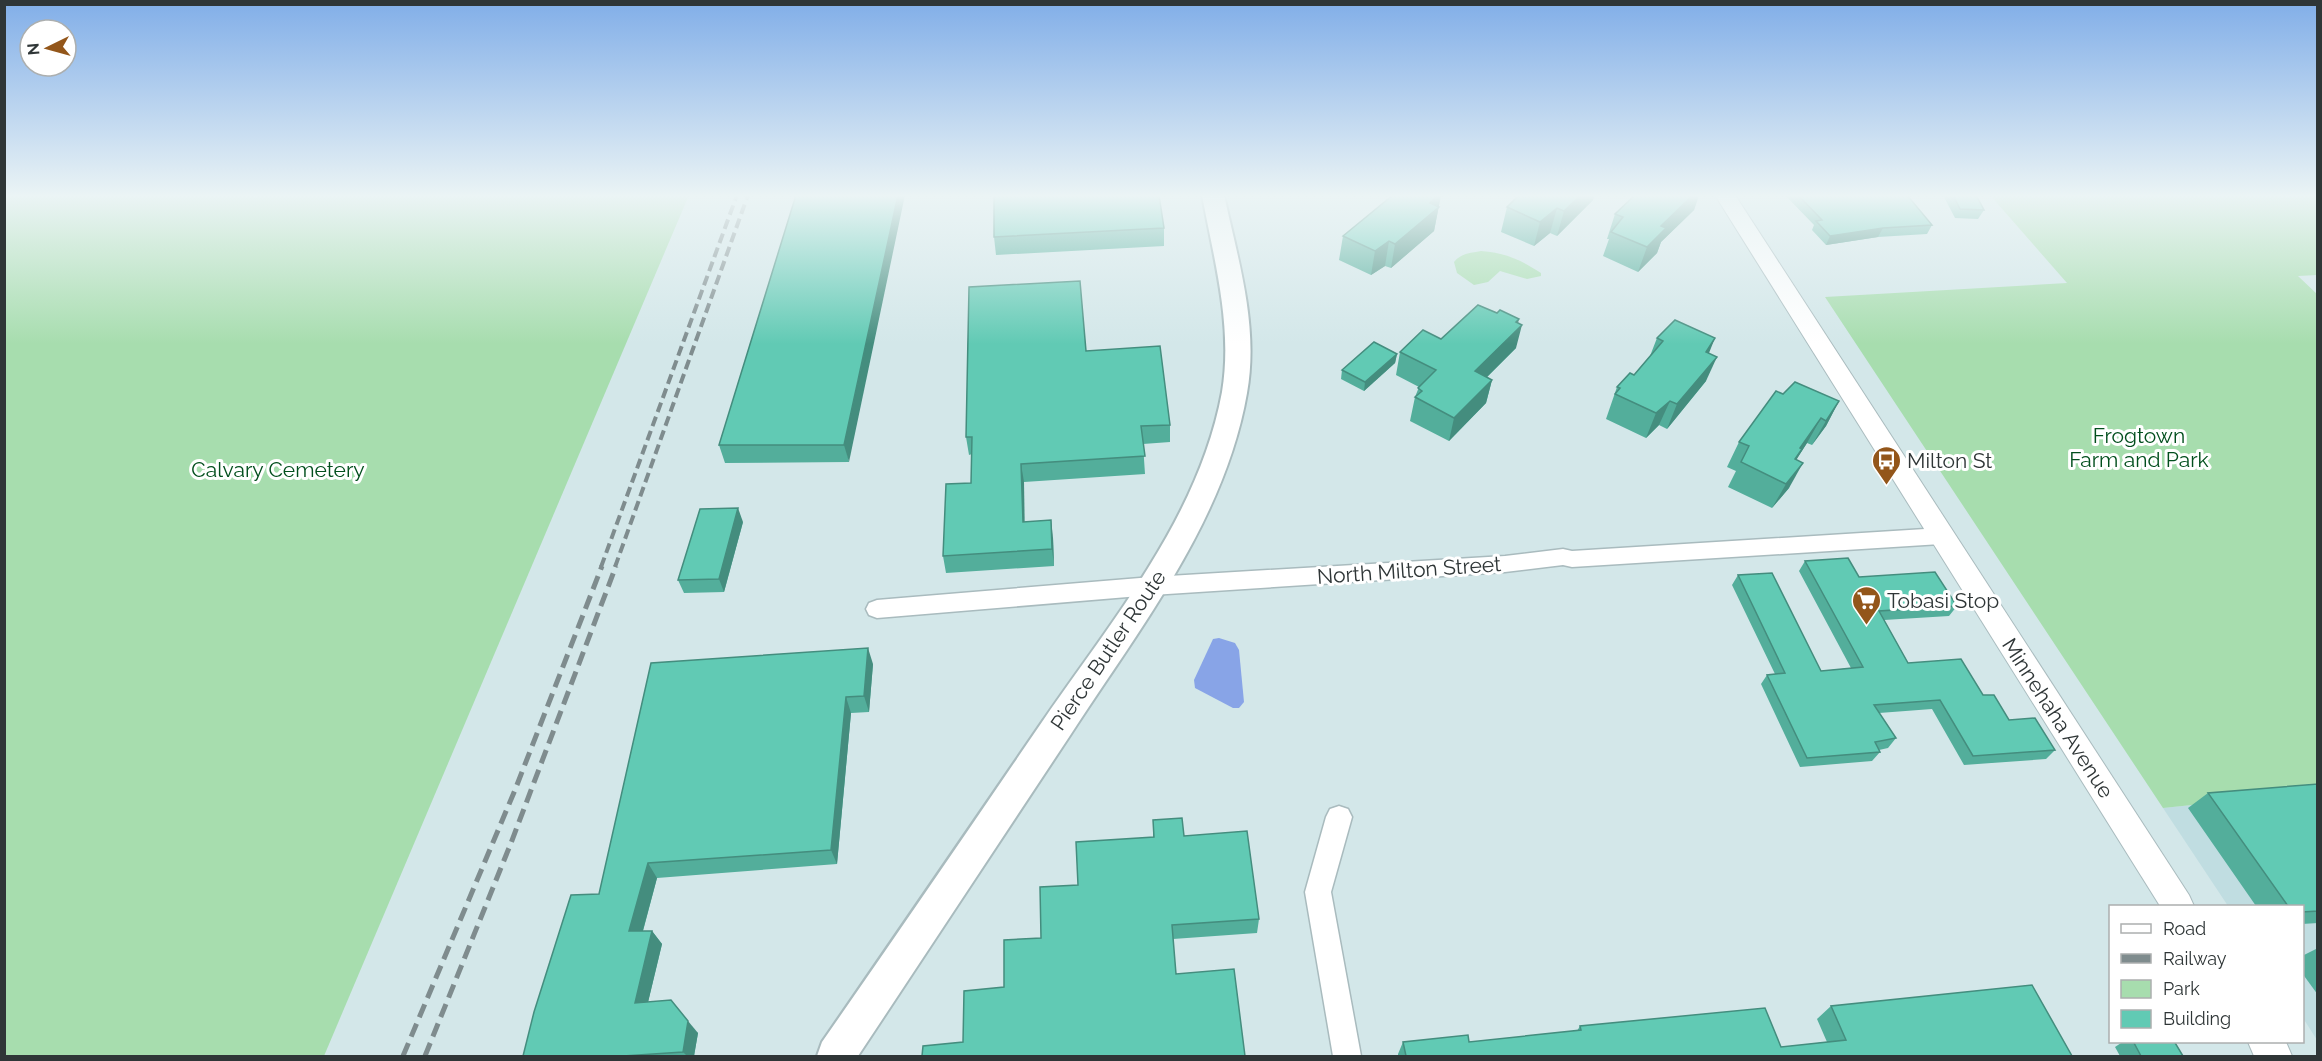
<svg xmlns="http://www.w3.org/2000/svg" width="2322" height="1061" font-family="Raleway,sans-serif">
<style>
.built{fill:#c0dde1}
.green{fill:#a7ddae}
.water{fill:#88a4e7}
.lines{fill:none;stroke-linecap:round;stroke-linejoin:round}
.minor-casing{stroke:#a9bbbe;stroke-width:3}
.tertiary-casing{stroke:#a9bbbe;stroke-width:2}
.secondary-casing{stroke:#a9bbbe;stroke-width:4}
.minor{fill:#fff;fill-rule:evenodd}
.tertiary{fill:#fff;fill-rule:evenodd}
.secondary{fill:#fff;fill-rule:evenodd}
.rail-far1{stroke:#7f8c8e;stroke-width:4;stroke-dasharray:10 5;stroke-linecap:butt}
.rail{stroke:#7f8c8e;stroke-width:5;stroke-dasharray:14 7;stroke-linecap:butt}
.wall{fill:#53ae9b}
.shaded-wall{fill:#448d7e}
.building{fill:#61cab4;stroke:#448d7e;stroke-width:1.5}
.labels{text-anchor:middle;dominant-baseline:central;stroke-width:6;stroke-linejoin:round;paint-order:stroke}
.park-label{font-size:21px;fill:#024f1d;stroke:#fff}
.poi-label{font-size:21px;fill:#2f3637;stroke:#fff;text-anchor:start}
.street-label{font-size:21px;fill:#2f3637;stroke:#fff}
</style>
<rect width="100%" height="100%" fill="#d3e7e9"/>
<!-- built -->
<polygon class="built" points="2317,792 2317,1040 2303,1018 2302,906 2228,906 2163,808"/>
<!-- green -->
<g class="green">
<polygon points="5,195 689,195 324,1056 5,1056"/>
<polygon points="1990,195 2317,195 2317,275 2298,276 2318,295 2317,792 2163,808 1825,297 2067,283"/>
<path d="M1481,251C1506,253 1521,260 1541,273V276L1527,279L1500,271L1488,282L1474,285L1457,273L1454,262C1461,253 1471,253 1481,251Z"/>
</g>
<!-- water -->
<polygon class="water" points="1219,638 1235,643 1239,650 1244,702 1239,708 1233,708 1195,688 1194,680 1213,639"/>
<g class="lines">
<defs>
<g id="minor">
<polygon points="1941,528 1948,530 1952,536 1948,542 1941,544 1572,567 1563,565 1505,572 1152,595 877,618 869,615 866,609 869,603 877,600 1152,577 1505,556 1563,549 1572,551"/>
<polygon points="1339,806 1348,809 1352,817 1331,892 1361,1056 1333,1056 1305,892 1326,817 1330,809"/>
</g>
<g id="tertiary">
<polygon points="1715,195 1735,195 2189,895 2194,906 2160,906"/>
<polygon points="2248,1042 2286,1042 2292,1056 2254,1056"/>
</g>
<path id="secondary" d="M1202,195H1224C1238,260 1259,326 1247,393C1225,520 1140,628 1071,734C1000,841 929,949 858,1056H817L822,1042C896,936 969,829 1042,722C1112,620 1199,517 1222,392C1233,326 1214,260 1202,195Z"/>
</defs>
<!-- minor casing -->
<use href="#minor" class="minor-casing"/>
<!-- tertiary casing -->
<use href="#tertiary" class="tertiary-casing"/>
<!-- secondary casing -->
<use href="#secondary" class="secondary-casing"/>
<!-- minor -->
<use href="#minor" class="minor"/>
<!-- tertiary -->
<use href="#tertiary" class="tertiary"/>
<!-- secondary -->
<use href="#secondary" class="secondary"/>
<!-- rail-far1 -->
<g class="rail-far1">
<polyline points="601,567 737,195"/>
<polyline points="615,567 748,195"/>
</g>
<!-- rail -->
<g class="rail">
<polyline points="403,1056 515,790 602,566"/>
<polyline points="425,1056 511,843 616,566"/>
</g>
</g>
<!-- wall -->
<g class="wall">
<polygon points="796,195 849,462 725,463 719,445"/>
<polygon points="1390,195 1441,195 1434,231 1391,268 1385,266 1371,275 1339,260 1343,236 1390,198"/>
<polygon points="1635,195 1699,195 1694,210 1661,242 1657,253 1638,272 1603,256 1609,239 1607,239 1615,214"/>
<polygon points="1785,195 1907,195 1932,225 1927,234 1878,237 1826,245 1812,230 1814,225"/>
<polygon points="1943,195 1976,195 1984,210 1978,219 1955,218"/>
<polygon points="1593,200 1557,236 1550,233 1534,246 1501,232 1507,207"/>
<polygon points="1164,228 1164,246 996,255 994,237"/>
<polygon points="1657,338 1709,353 1706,381 1667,429 1659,425 1646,438 1606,419 1617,387 1634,375 1650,356"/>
<polygon points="1441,339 1516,348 1487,377 1492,380 1486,403 1449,441 1410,421 1415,397 1419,387 1396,375 1400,352"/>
<polygon points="1086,351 1170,425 1170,442 1143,444 1145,474 1024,482 1024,522 1053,538 1054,566 946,573 943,556 971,483 972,454 969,455 966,437"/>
<polygon points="1397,354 1395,363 1364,391 1341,379 1342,370"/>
<polygon points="1783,394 1839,401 1826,426 1812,445 1807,443 1798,457 1796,460 1789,488 1772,508 1728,487 1736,471 1727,467 1739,442"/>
<polygon points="743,522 724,592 684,593 678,580"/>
<polygon points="1805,561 1957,606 1949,616 1884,620 1908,663 1983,695 2009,720 2055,750 2046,759 1964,765 1932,709 1879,713 1896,738 1888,748 1879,750 1880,752 1872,761 1800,767 1761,684 1767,675 1775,674 1732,585 1738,575 1821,671 1851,668 1799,571"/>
<polygon points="873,664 869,712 851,713 837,864 657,878 643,931 652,931 662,944 648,1002 698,1033 694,1056 523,1056 599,894"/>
<polygon points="2318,784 2318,923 2302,924 2302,906 2256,906 2188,808 2208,793"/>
<polygon points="1153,820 1184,836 1259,919 1257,933 1173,939 963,1042 1041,938 1078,885 1153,837"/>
<polygon points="2318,948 2318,995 2302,973 2302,956"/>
<polygon points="1831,1006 2072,1056 1398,1056 1398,1054 1403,1042 1469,1042 1577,1031 1580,1026 1781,1047 1827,1042 1817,1019"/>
<polygon points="2124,1041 2174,1041 2183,1056 2120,1056 2115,1047"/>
</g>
<!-- shaded-wall -->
<g class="shaded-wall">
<polygon points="898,195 905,195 849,462 844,445"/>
<polygon points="1438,195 1441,195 1434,231 1391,268 1395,244"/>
<polygon points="1581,195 1595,195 1593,200 1557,236 1564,211"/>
<polygon points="1693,195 1699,195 1694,210 1661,242 1657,253 1638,272 1647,247 1661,226"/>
<polygon points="1557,208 1550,233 1534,246 1540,222"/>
<polygon points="1883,228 1878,237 1826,245 1830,236"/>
<polygon points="1389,241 1385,266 1371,275 1375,251"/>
<polygon points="1519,319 1516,331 1522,325 1516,348 1469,395 1475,371"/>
<polygon points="1715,338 1705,363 1706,352"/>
<polygon points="1397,354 1395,363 1364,391 1365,382"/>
<polygon points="1717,357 1706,381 1667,429 1677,404"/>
<polygon points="1492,380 1486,403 1449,441 1454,418"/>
<polygon points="1670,401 1659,425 1646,438 1656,413"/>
<polygon points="1839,401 1826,426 1812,445 1826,421"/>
<polygon points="1821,418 1807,443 1798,457 1782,484 1793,464 1800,448"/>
<polygon points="1803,463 1789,488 1772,508 1786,484"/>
<polygon points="1021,464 1024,482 1025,540 1023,522"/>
<polygon points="738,508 743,522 724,592 719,579"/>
<polygon points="1051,520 1053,538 1054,566 1052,549"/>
<polygon points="868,648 873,664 869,712 864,696"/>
<polygon points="846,697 851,713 837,864 831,850"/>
<polygon points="648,863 657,878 639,945 629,931"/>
<polygon points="652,931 662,944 645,1015 635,1003"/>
<polygon points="688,1021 698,1033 694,1056 687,1056 683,1052"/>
</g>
<!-- building -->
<g class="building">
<polygon points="796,195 898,195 844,445 719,445"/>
<polygon points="994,195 1159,195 1164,228 994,237"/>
<polygon points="1393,195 1438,195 1430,203 1439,207 1395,244 1389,241 1375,251 1343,236"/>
<polygon points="1519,195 1581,195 1564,211 1557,208 1540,222 1507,207"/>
<polygon points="1635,195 1693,195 1661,226 1666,228 1647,247 1611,232 1623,217 1615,214"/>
<polygon points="1798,195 1907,195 1932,225 1883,228 1830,236 1816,221 1822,220"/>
<polygon points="1953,195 1976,195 1984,210 1960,209"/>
<polygon points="1080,281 1086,351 1160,346 1170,425 1141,426 1145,456 1021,464 1023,522 1051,520 1052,549 943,556 946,484 971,483 972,437 966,437 969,287"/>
<polygon points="1478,305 1497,313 1500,310 1519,319 1516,322 1522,325 1475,371 1492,380 1454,418 1415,397 1422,391 1418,388 1436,370 1400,352 1423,330 1441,339"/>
<polygon points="1675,320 1715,338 1706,352 1717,357 1677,404 1670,401 1656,413 1615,394 1620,388 1617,387 1630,373 1634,375 1663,341 1657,338"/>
<polygon points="1374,342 1397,354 1365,382 1342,370"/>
<polygon points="1795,382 1839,401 1826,421 1821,418 1800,448 1802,449 1795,459 1803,463 1786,484 1741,462 1749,446 1739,442 1776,391 1783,394"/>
<polygon points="738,508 719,579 678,580 700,509"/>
<polygon points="1848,558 1859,577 1935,572 1957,606 1879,611 1908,663 1961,659 1983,695 1994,695 2009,720 2035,718 2055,750 1973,756 1940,700 1874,705 1896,738 1875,742 1880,752 1807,758 1767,675 1785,673 1738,575 1772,573 1821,671 1863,667 1805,561"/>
<polygon points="868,648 864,696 846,697 831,850 648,863 629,931 652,931 635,1003 671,1000 688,1021 683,1052 623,1056 523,1056 534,1012 571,895 599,894 651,663"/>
<polygon points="2318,784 2318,911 2302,912 2302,906 2288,906 2208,793"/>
<polygon points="1182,818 1184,836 1247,831 1259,919 1172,925 1176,974 1234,969 1245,1056 922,1056 923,1046 963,1042 964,991 1004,987 1004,940 1041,938 1040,887 1078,885 1076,842 1154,837 1153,820"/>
<polygon points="2032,985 2072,1056 1406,1056 1403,1042 1468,1035 1469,1042 1581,1030 1580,1026 1765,1008 1781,1047 1846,1040 1831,1006"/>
<polygon points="2133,1041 2174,1041 2183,1056 2141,1056"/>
</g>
<!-- sky -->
<linearGradient id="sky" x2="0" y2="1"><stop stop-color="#81aee8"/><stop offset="0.57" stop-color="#ebf4f5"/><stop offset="1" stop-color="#ebf4f5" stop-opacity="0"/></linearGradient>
<rect width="2322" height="344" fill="url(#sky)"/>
<!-- icons -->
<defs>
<symbol id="bus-pin" viewBox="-11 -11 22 30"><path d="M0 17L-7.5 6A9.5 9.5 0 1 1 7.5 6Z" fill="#93561a" stroke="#fff"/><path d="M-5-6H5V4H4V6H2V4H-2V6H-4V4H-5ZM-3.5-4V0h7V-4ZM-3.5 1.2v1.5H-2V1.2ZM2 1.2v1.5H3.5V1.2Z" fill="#fff"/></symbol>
<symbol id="supermarket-pin" viewBox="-11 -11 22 30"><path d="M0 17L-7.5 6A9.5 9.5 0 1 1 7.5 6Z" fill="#93561a" stroke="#fff"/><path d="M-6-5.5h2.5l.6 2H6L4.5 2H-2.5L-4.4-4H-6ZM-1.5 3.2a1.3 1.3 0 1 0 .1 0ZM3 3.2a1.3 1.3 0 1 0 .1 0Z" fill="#fff"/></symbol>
</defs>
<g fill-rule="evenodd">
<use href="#bus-pin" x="1870" y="444" width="33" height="45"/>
<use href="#supermarket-pin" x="1850" y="584" width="33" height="45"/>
</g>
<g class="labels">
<!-- park labels -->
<g class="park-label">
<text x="2139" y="435">Frogtown<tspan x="2139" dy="24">Farm and Park</tspan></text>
<text x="278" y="469">Calvary Cemetery</text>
</g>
<!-- poi labels -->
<g class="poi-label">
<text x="1907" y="460">Milton St</text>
<text x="1887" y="600">Tobasi Stop</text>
</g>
<!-- street labels -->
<g class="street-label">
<text transform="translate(1409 570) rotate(-4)">North Milton Street</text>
<text transform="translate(1108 650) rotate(-56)">Pierce Butler Route</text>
<text transform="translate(2058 718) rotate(57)">Minnehaha Avenue</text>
</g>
</g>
<!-- border -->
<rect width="2322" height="1061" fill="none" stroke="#2f3637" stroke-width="12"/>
<!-- legend -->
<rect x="2109" y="905" width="195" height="138" fill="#ffffff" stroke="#acafaf" stroke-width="1.5"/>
<rect x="2121" y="924" width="30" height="9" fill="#ffffff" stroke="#acafaf" stroke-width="1.5"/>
<text x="2163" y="935" font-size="18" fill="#2f3637">Road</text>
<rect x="2121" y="954" width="30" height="9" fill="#7f8c8e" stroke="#acafaf" stroke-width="1.5"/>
<text x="2163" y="965" font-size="18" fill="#2f3637">Railway</text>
<rect x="2121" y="980" width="30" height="18" fill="#a7ddae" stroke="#acafaf" stroke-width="1.5"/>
<text x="2163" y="995" font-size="18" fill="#2f3637">Park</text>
<rect x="2121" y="1010" width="30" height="18" fill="#61cab4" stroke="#acafaf" stroke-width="1.5"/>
<text x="2163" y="1025" font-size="18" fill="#2f3637">Building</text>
<!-- north arrow -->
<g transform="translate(48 48) rotate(265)"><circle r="28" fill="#ffffff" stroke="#acafaf" stroke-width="1.5"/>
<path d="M0-4.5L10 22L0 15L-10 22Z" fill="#93561a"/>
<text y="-9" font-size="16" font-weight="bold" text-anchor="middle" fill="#2f3637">N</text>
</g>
</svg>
